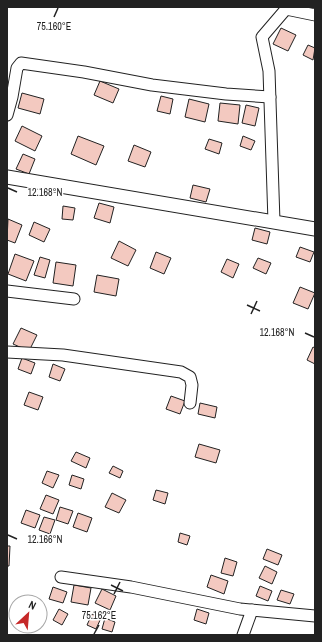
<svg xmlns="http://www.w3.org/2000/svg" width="322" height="642" font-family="'Archivo Narrow',sans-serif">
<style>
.building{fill:#f3c9c0;stroke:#222}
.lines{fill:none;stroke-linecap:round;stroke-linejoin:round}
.minor-casing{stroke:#222;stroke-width:13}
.major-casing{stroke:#222;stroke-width:15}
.minor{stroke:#fff;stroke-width:11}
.major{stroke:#fff;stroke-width:13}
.ticks{fill:none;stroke:#222;stroke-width:1.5}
.ticks-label{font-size:10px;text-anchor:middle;fill:#222;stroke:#fff;stroke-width:3;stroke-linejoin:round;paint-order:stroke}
</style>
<rect width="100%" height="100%" fill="#fff"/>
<!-- building -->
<g class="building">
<polygon points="281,28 296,35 288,51 273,44"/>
<polygon points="308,45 315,48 313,60 303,55"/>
<polygon points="100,81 119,89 113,103 94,95"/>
<polygon points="22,93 44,99 40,114 18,108"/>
<polygon points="161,96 173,99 170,114 157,111"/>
<polygon points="189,99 209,104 205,122 185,117"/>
<polygon points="220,103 240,105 238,124 218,121"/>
<polygon points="246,105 259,108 255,126 242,123"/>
<polygon points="22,126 42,136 35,151 15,141"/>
<polygon points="78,136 104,146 96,165 71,154"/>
<polygon points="243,136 255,141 251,150 240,146"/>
<polygon points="209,139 222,143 219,154 205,149"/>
<polygon points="134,145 151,152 145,167 128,161"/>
<polygon points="23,154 35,159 29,174 16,169"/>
<polygon points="193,185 210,189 206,202 190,198"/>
<polygon points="99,203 114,207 110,223 94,218"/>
<polygon points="63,206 75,208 73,220 62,219"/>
<polygon points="8,219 22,225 15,243 7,240"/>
<polygon points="34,222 50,229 44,242 29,235"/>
<polygon points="255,228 270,232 267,244 252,240"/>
<polygon points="119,241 136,250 128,266 111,258"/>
<polygon points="300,247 314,252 310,262 296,257"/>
<polygon points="156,252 171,258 164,274 150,268"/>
<polygon points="15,254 34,261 26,281 8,274"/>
<polygon points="40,257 50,260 45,278 34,275"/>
<polygon points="258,258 271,263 266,274 253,268"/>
<polygon points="227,259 239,264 233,278 221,272"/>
<polygon points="56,262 76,265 73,286 53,283"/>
<polygon points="97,275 119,279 116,296 94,292"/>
<polygon points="300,287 315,293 308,309 293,303"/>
<polygon points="21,328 37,335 29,351 13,344"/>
<polygon points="313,347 315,348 315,364 307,360"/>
<polygon points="22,358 35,363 31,374 18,369"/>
<polygon points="53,364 65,369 60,381 49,377"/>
<polygon points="29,392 43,397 38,410 24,405"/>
<polygon points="171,396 185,401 180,414 166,409"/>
<polygon points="200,403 217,407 215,418 198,414"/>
<polygon points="199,444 220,450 216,463 195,457"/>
<polygon points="76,452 90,458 86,468 71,461"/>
<polygon points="113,466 123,471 120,478 109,473"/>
<polygon points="47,471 59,475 53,488 42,483"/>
<polygon points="72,475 84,479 81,489 69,485"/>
<polygon points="156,490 168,493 165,504 153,500"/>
<polygon points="112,493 126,500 119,513 105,507"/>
<polygon points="46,495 59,500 53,514 40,509"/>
<polygon points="60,507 73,511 68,524 56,520"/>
<polygon points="26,510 40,515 35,528 21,523"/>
<polygon points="78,513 92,518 87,532 73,527"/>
<polygon points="44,517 55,520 50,534 39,530"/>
<polygon points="180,533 190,536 187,545 178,542"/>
<polygon points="7,546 10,546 9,566 7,566"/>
<polygon points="267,549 282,555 278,565 263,559"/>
<polygon points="225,558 237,562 233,576 221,573"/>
<polygon points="265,566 277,572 272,584 259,578"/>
<polygon points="211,575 228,581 224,594 207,587"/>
<polygon points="74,585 91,588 88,605 71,602"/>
<polygon points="260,586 272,591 268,601 256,596"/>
<polygon points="53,587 67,592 63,603 49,599"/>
<polygon points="102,589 116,596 110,610 95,603"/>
<polygon points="281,590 294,594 290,604 277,600"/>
<polygon points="59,609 68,614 62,625 53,620"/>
<polygon points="197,609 209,613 206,624 194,620"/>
<polygon points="92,614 101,618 96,629 87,625"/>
<polygon points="105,618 115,622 112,632 102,629"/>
</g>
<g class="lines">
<defs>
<g id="minor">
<polyline points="7,115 12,97 17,68 21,63 84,72 152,85 226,94 270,97"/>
<polyline points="274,222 269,71 262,37 286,9 315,15"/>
<polyline points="7,291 74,299"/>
<polyline points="7,352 63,355 181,372 190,377 192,385 190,403"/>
<polyline points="61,577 131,587 240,609 315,616"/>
<polyline points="243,635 252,610"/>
</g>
<polyline id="major" points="7,177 315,229"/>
</defs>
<!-- minor casing -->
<use href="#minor" class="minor-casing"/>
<!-- major casing -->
<use href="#major" class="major-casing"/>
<!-- minor -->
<use href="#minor" class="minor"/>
<!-- major -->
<use href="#major" class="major"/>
</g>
<!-- ticks -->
<path class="ticks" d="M54,17L58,8M8,188L17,192M247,305L260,311M251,314L257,301M305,333L314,337M8,535L17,539M111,585L123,591M114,594L120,582M94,634L99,625"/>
<g class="ticks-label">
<text x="54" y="30">75.160°E</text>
<text x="45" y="196">12.168°N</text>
<text x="277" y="336">12.168°N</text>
<text x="45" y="543">12.166°N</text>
<text x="99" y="619">75.162°E</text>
</g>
<!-- border -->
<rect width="322" height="642" fill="none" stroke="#222222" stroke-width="16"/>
<!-- north arrow -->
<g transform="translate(28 614) rotate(26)"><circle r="19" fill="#ffffff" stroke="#a7a7a7"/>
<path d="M0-3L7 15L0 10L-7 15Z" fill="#c62828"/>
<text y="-6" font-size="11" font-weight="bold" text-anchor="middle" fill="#222222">N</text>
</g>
</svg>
